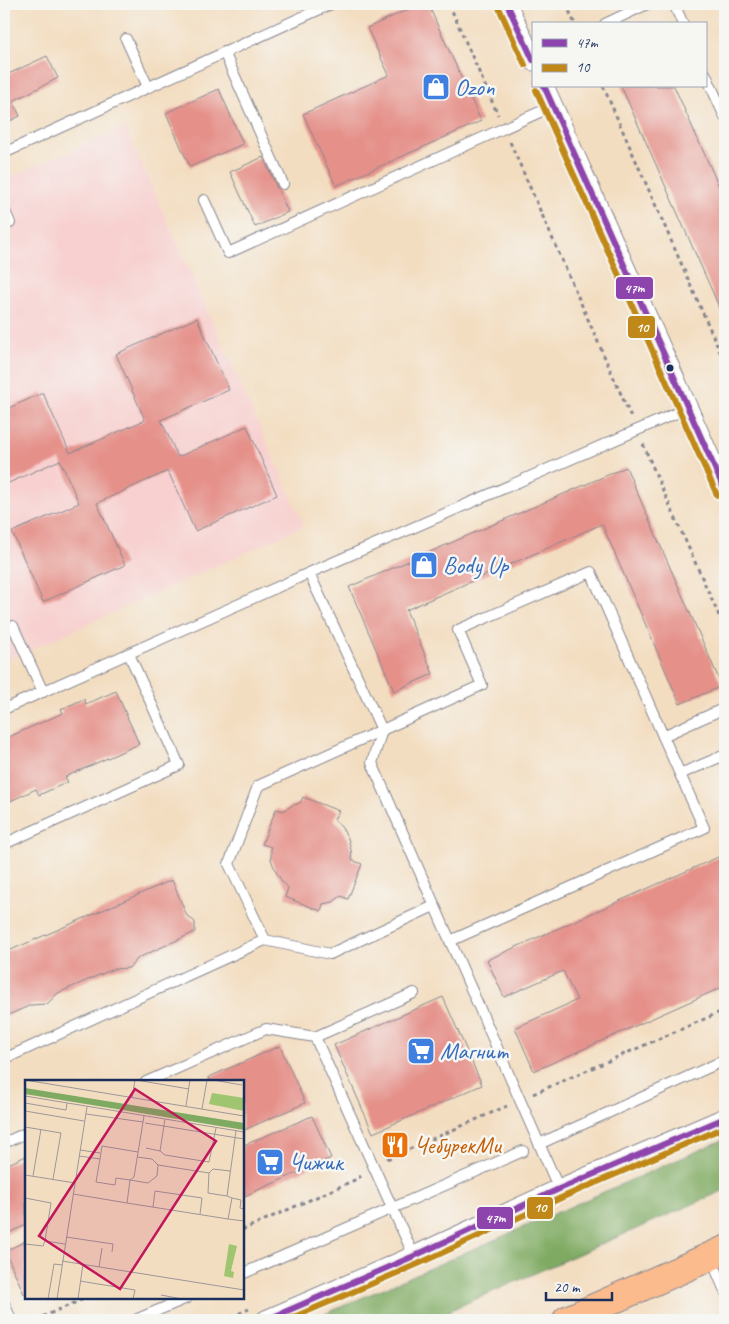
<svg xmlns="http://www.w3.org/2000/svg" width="729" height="1324" font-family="Caveat,sans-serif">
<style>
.built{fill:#f7d0cf}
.forest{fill:#7faa62;stroke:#4d6c60}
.building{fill:#e5918a}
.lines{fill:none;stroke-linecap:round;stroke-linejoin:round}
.lane-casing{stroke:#87868f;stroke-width:12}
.street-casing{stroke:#87868f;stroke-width:21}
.primary-casing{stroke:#87868f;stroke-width:30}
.path{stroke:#87868f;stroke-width:3;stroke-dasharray:4 4;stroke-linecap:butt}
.lane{stroke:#fff;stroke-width:10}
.street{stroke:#fff;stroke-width:19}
.primary{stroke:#fbbb8d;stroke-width:28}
.bus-1-casing{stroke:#f6f6f2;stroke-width:10}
.bus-2-casing{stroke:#f6f6f2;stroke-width:10}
.bus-1{stroke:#8e44ad;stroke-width:6}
.bus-2{stroke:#c08818;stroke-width:6}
.bus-dot{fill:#1b2f5e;stroke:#f6f6f2;stroke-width:2}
.labels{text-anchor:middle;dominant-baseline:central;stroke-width:5;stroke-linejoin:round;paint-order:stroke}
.shop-label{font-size:24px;fill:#366cbe;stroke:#f6f6f2;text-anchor:start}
.food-label{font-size:24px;fill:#c56008;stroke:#f6f6f2;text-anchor:start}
.inset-road{fill:none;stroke:#9d9799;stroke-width:1}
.view{fill:#c2185b;fill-opacity:0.15;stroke:#c2185b;stroke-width:2.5}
.inset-edge{fill:none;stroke:#1b2f5e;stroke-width:2.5}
.line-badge{stroke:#f6f6f2;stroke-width:2}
.badge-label{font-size:14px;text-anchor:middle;font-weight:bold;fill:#fff}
</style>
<rect width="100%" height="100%" fill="#f6f6f2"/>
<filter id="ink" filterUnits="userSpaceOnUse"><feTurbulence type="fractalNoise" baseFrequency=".02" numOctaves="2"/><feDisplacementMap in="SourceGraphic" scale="10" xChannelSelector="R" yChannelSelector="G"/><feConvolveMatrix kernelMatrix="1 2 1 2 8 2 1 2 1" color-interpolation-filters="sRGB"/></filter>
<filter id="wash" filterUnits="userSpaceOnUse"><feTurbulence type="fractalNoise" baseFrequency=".0096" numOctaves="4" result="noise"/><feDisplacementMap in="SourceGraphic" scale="20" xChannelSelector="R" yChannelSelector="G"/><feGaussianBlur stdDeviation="1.12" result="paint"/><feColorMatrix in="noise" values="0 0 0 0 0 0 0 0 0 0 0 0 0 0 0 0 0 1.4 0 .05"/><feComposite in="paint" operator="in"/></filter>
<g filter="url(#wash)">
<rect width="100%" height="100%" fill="#f3ddc0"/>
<!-- built -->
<polygon class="built" points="125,127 304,526 4,662 4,180"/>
<!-- forest -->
<polygon class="forest" points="725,1139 725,1190 428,1320 311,1320"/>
<g id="blocks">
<!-- building -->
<g class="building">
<polygon points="420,4 428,4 481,121 336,186 303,114 389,75 367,28"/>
<polygon points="47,56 58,78 13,101 20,116 4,124 4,76"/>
<polygon points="621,86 674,86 725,200 725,320"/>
<polygon points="219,89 243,144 190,167 166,113"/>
<polygon points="263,157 288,212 255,227 230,172"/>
<polygon points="197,318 229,390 161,420 178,457 247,426 277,495 195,531 168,471 97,503 125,565 43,602 12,532 79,503 60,460 4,485 4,410 43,393 70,453 145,420 116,354"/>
<polygon points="626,467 722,686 680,704 602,524 406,610 433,674 394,691 349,587"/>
<polygon points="116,691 139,744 65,777 68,782 39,795 36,789 4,804 4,739 63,713 61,709 84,699 86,704"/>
<polygon points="303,797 339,811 334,819 342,828 348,838 351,850 352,860 362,864 348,899 341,896 333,902 323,904 321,911 285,897 288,888 281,880 275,870 271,859 271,847 262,844 276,809 283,811 291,806 300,803"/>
<polygon points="725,854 725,986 534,1071 515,1028 577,1000 563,971 504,997 487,960"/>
<polygon points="172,880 187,916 195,922 195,932 138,958 129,968 113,969 58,993 47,1004 31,1005 4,1017 4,953"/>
<polygon points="443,997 482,1085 373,1133 334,1045"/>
<polygon points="280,1046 305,1103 242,1131 242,1082 211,1082 209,1077"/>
<polygon points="312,1116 331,1158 242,1197 242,1146"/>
<polygon points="26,1156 26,1225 4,1235 4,1166"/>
<polygon points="26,1241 26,1293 24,1294 5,1251"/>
</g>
</g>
</g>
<g filter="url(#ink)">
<use href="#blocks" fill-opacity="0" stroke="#87868f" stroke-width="1"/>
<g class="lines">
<defs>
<g id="lane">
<polyline points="4,4 5,4"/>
<polyline points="674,4 683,24"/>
<polyline points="605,24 647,4"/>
<polyline points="126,39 148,87"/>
<polyline points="224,52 283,184"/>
<polyline points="705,73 725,117"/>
<polyline points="4,153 331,4"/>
<polyline points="204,200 228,253 553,106"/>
<polyline points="4,209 10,223"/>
<polyline points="688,408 309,573 382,730 482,685 458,630 591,572 663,736 725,708"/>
<polyline points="13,626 43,692"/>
<polyline points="4,709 309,573"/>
<polyline points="382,730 372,763 559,1189"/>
<polyline points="680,774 725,755"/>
<polyline points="4,844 179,765 129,654"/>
<polyline points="265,940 330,954 434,906"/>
<polyline points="450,941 704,828 663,736"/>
<polyline points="4,1059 265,940 229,864 258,786 382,730"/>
<polyline points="146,1082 266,1029 315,1037"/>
<polyline points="4,1143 26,1133"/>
<polyline points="539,1144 725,1060"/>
<polyline points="414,1256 315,1037 414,993"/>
<polyline points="711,1258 725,1291"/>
<polyline points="242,1274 523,1151"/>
<polyline points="4,1303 11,1320"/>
<polyline points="135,1320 187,1298"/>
</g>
<g id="street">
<polyline points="507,4 533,61"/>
<polyline points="544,86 725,491"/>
<polyline points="266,1320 414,1256 559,1189 725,1118"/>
</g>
<polyline id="primary" points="567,1320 725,1250"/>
</defs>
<!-- lane casing -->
<use href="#lane" class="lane-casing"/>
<!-- street casing -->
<use href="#street" class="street-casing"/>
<!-- primary casing -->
<use href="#primary" class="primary-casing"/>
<!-- path -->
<g class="path">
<polyline points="449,4 498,115"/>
<polyline points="566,4 575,24"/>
<polyline points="603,86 725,363"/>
<polyline points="510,142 631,417"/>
<polyline points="643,444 657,477 725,629"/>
<polyline points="533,1094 725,1010"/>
<polyline points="387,1159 507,1106"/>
<polyline points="242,1230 357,1179 361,1176"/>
<polyline points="35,1320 86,1298"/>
<polyline points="224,1320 249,1309"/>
</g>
<!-- lane -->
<use href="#lane" class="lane"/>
<!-- street -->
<use href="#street" class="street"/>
<!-- primary -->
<use href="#primary" class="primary"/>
<defs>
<g id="bus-1">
<polyline points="507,4 533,60"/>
<polyline points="544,86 725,491"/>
<polyline points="266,1320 414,1256 559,1189 725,1118"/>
</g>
<g id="bus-2">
<polyline points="499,8 525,65"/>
<polyline points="536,90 717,495"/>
<polyline points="287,1320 418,1264 563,1197 725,1127"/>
</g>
</defs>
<!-- bus-1 casing -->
<use href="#bus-1" class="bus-1-casing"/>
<!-- bus-2 casing -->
<use href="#bus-2" class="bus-2-casing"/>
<!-- bus-1 -->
<use href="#bus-1" class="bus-1"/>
<!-- bus-2 -->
<use href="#bus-2" class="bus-2"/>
</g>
</g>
<!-- icons -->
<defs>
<symbol id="shop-square" viewBox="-11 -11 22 22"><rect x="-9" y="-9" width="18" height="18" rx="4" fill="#3f7fe0" stroke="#f6f6f2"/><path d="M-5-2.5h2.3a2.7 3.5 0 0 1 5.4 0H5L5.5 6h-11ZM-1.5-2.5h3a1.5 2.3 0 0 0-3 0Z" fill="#fff"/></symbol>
<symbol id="supermarket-square" viewBox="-11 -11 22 22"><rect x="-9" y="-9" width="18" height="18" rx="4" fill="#3f7fe0" stroke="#f6f6f2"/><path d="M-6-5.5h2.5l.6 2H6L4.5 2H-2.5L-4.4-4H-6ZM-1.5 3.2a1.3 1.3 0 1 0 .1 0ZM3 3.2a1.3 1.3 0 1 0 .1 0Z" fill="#fff"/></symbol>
<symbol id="restaurant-square" viewBox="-11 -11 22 22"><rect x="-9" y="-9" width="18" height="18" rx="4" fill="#e8710a" stroke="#f6f6f2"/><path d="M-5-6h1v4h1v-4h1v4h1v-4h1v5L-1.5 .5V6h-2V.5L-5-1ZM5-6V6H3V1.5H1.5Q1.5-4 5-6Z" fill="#fff"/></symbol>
</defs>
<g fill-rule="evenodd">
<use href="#shop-square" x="420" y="71" width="32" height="32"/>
<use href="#shop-square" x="408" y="549" width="32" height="32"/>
<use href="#supermarket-square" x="405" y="1035" width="32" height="32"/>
<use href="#restaurant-square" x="379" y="1129" width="32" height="32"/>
<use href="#supermarket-square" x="254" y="1146" width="32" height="32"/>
</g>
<!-- markers -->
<circle class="bus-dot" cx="670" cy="368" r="4.5"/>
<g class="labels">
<!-- shop labels -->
<g class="shop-label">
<text x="455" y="87">Ozon</text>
<text x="443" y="565">Body Up</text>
<text x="440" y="1051">Магнит</text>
<text x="289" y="1162">Чижик</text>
</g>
<!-- food labels -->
<g class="food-label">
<text x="414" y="1145">ЧебурекМи</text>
</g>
</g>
<!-- overview -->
<g transform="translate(25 1080)">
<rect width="219" height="219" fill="#f3ddc0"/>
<path d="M187,13L219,18V31L184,24ZM204,164L212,166L206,191L209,192L208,198L199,196Z" fill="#9fc570"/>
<path d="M0,8L219,43V50L0,14Z" fill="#7faa62"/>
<path class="inset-road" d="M0,0L219,36M111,0L164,9M188,0L217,5M0,16L219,52M107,18L110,0M0,23L41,30L42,23M161,26L165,0M177,29L182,0M0,31L59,41M61,34L118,42M119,36L109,97L105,100L123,103L132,96L133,85L184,93M120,43L219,59M0,47L36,53L28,99M121,68L135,71L140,39M55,70L75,73M135,71L140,75L184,82L191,48M112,77L127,79L133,85M75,79L77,66L113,72M0,95L50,103M8,96L16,49M48,114L102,123L105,100L91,98L90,105L71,102L75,79L54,76M202,116L183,113L184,93L188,89L205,91M0,118L26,123L20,161L40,164M207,118L202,116L211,51M102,123L203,139M128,127L130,111L177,118L175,134M219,129L215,128L216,120L207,118L203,139L219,141M41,157L88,164L87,172M0,164L18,166L20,161M37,181L219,210M74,187L77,168M55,201L110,210L108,219M136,215L157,219M23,219L29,184L37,185M32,219L62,27M53,219L58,184"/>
<path class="view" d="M110,9L191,61L95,209L14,156Z"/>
<rect width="219" height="219" class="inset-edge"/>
</g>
<g class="line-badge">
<rect x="615" y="276" width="39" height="24" rx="5" fill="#8e44ad"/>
<rect x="627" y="315" width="29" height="24" rx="5" fill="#c08818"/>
<rect x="526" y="1196" width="28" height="24" rx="5" fill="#c08818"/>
<rect x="476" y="1206" width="38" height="24" rx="5" fill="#8e44ad"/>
</g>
<g class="badge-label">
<text x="634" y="293">47т</text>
<text x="642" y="332">10</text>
<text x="540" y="1212">10</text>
<text x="495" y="1223">47т</text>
</g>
<!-- margin -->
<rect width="729" height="1324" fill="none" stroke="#f6f6f2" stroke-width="20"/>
<!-- legend -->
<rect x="532" y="22" width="175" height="65" fill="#f6f6f2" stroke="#9ea6b7"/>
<rect x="542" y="39" width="25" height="8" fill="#8e44ad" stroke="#9ea6b7"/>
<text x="576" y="48" font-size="15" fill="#1b2f5e">47т</text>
<rect x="542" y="64" width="25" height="8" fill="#c08818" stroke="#9ea6b7"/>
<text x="576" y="72" font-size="15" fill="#1b2f5e">10</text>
<!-- scale -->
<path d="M546 1292v8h66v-8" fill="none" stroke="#1b2f5e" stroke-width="2.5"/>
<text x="554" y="1292" font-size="15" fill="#1b2f5e" stroke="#f6f6f2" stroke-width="4" paint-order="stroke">20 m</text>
</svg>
